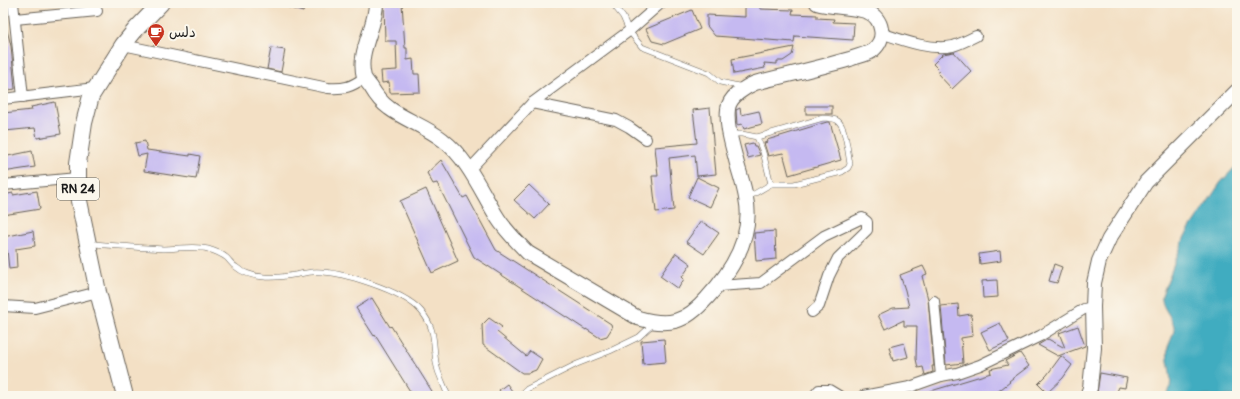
<svg xmlns="http://www.w3.org/2000/svg" width="1240" height="399" font-family="Pangolin,'Playpen Sans Arabic',sans-serif">
<style>
.water{fill:#41acc0;stroke:#2e646e}
.building{fill:#c5b9f1}
.lines{fill:none;stroke-linecap:round;stroke-linejoin:round}
.lane-casing{stroke:#676157;stroke-width:6}
.street-casing{stroke:#676157;stroke-width:12}
.secondary-casing{stroke:#676157;stroke-width:16}
.primary-casing{stroke:#676157;stroke-width:18}
.lane{stroke:#fff;stroke-width:5}
.street{stroke:#fff;stroke-width:10}
.secondary{stroke:#fff;stroke-width:14}
.primary{stroke:#fff;stroke-width:16}
.labels{text-anchor:middle;dominant-baseline:central;stroke-width:4;stroke-linejoin:round;paint-order:stroke}
.shield{fill:#fbf7ec;stroke:#5f5e5a;stroke-width:1}
.shield-label{font-size:13px;font-weight:bold;fill:#1c1c1c}
.poi-label{font-size:14px;fill:#1c1c1c;stroke:#fbf7ec;text-anchor:start}
</style>
<rect width="100%" height="100%" fill="#fbf7ec"/>
<filter id="ink" filterUnits="userSpaceOnUse"><feTurbulence type="fractalNoise" baseFrequency=".025" numOctaves="2"/><feDisplacementMap in="SourceGraphic" scale="8" xChannelSelector="R" yChannelSelector="G"/><feConvolveMatrix kernelMatrix="1 2 1 2 8 2 1 2 1" color-interpolation-filters="sRGB"/></filter>
<filter id="wash" filterUnits="userSpaceOnUse"><feTurbulence type="fractalNoise" baseFrequency=".012" numOctaves="4" result="noise"/><feDisplacementMap in="SourceGraphic" scale="16" xChannelSelector="R" yChannelSelector="G"/><feGaussianBlur stdDeviation="0.9" result="paint"/><feColorMatrix in="noise" values="0 0 0 0 0 0 0 0 0 0 0 0 0 0 0 0 0 1.4 0 .05"/><feComposite in="paint" operator="in"/></filter>
<g filter="url(#wash)">
<rect width="100%" height="100%" fill="#f3e0c5"/>
<!-- water -->
<path class="water" d="M1237,165V396H1167C1176,378 1165,364 1168,347C1170,341 1175,333 1174,326C1171,315 1160,306 1162,295L1185,236L1221,182Z"/>
<g id="blocks">
<!-- building -->
<g class="building">
<polygon points="280,3 306,3 303,12 280,5"/>
<polygon points="384,3 402,3 405,48 407,48 407,60 413,59 414,74 419,74 420,92 390,93 389,82 382,83 381,71 397,70 396,41 385,41"/>
<polygon points="745,3 760,3 760,9 793,10 792,14 817,15 817,18 834,19 833,22 854,23 853,40 795,36 794,42 715,36 707,26 707,15 745,17"/>
<polygon points="692,10 700,29 664,44 652,41 646,29"/>
<polygon points="6,26 11,46 15,89 3,91 3,27"/>
<polygon points="794,47 792,55 783,61 777,61 777,64 764,63 765,68 734,74 732,59"/>
<polygon points="271,48 285,50 281,72 267,69"/>
<polygon points="954,52 971,71 952,89 937,73 940,71 933,64 943,54"/>
<polygon points="55,102 61,134 37,138 35,128 5,131 3,113 32,110 31,107"/>
<rect x="806" y="106" width="26" height="8"/>
<polygon points="710,108 716,174 697,176 695,155 669,158 674,210 656,212 652,176 658,176 655,147 697,143 693,110"/>
<polygon points="740,108 741,115 759,111 762,124 744,129 742,124 737,125 736,110"/>
<polygon points="827,122 830,122 841,160 789,175 783,153 768,156 764,143 768,142 767,140"/>
<polygon points="145,141 147,150 190,156 190,154 200,156 196,179 144,171 147,154 138,156 135,143"/>
<polygon points="753,143 754,146 756,146 760,155 748,158 744,145"/>
<polygon points="32,151 35,167 3,172 3,157"/>
<polygon points="441,160 463,198 467,196 496,250 611,324 612,328 607,336 600,338 586,329 586,330 474,257 437,183 433,184 427,173"/>
<polygon points="697,177 719,188 710,207 688,197"/>
<polygon points="529,185 549,204 535,219 514,200"/>
<polygon points="426,189 458,261 432,273 400,201"/>
<polygon points="37,191 40,209 3,215 3,195 13,193 13,195"/>
<polygon points="701,221 719,233 704,254 686,242"/>
<polygon points="33,231 35,246 16,249 17,268 9,269 7,250 3,251 3,237"/>
<polygon points="775,231 776,259 756,261 754,233"/>
<polygon points="1000,251 1001,261 980,264 979,254"/>
<polygon points="676,253 691,264 682,277 684,279 678,289 660,276"/>
<polygon points="1054,264 1062,267 1057,283 1049,281"/>
<polygon points="923,266 927,274 922,276 928,299 934,366 932,366 933,372 925,375 923,367 918,368 916,359 917,326 904,326 904,320 885,329 878,315 893,308 909,307 905,290 900,275"/>
<polygon points="997,280 998,297 983,298 982,281"/>
<polygon points="372,298 390,327 391,326 435,396 413,396 375,335 374,336 356,308"/>
<polygon points="958,304 959,316 971,314 973,336 961,338 963,363 946,365 941,306"/>
<polygon points="489,318 502,327 497,332 526,356 530,351 542,359 536,370 528,373 522,373 483,345 482,325"/>
<polygon points="1000,323 1009,341 990,350 981,332"/>
<polygon points="1078,326 1085,346 1058,356 1038,345 1048,339 1065,348 1059,333"/>
<polygon points="664,339 666,362 643,364 641,341"/>
<polygon points="904,343 908,357 893,361 889,347"/>
<polygon points="1020,353 1029,366 1009,381 1010,382 992,396 922,396 921,394 991,373 990,369 1008,365 1005,361"/>
<polygon points="1061,356 1072,365 1063,378 1047,393 1038,384 1047,375"/>
<polygon points="1100,373 1127,378 1125,388 1119,387 1115,396 1097,393"/>
<polygon points="507,384 512,391 503,396 499,390"/>
</g>
</g>
</g>
<g filter="url(#ink)">
<use href="#blocks" fill-opacity="0" stroke="#676157" stroke-width="1"/>
<g class="lines">
<defs>
<g id="lane">
<polyline points="612,3 623,17 629,31 642,47 709,73 720,82 743,87"/>
<polyline points="731,134 742,134 757,137 763,152 771,184 747,198"/>
<path d="M757,137L823,118C828,118 834,118 838,121C846,127 848,154 850,164L848,168L842,172L794,184H771"/>
<path d="M90,244C115,245 139,248 163,249C178,249 194,245 208,249C215,251 222,254 227,258C230,261 232,265 236,267C244,274 254,276 264,277C280,279 296,274 312,272C339,270 404,291 421,311C439,332 431,348 438,371C441,379 445,388 448,396"/>
<polyline points="520,396 527,389 577,364 610,351 639,337 653,324"/>
</g>
<g id="street">
<polyline points="13,3 23,97"/>
<polyline points="15,19 97,11"/>
<path d="M881,33C902,40 931,51 953,46C960,44 968,40 976,36"/>
<path d="M123,45L328,88C345,89 351,87 364,78"/>
<polyline points="3,99 95,88"/>
<polyline points="532,103 616,120 629,127 646,139"/>
<polyline points="469,170 532,103 629,31 661,3"/>
<polyline points="3,185 77,178"/>
<polyline points="718,286 761,283 824,236 862,218 867,222 867,230 838,258 829,276 819,306 812,312"/>
<polyline points="934,301 941,376"/>
<polyline points="3,306 35,308 98,292"/>
<polyline points="814,396 819,390 829,390 839,396"/>
<polyline points="863,396 910,387 941,376 957,373 980,365 1040,336 1084,309 1093,307"/>
</g>
<g id="secondary">
<path d="M376,3C376,28 357,51 364,77C365,80 369,84 371,87C375,94 382,103 389,108C405,120 427,127 443,140C468,159 481,191 497,217C505,230 517,242 528,253L638,318C669,327 685,323 707,298C732,271 754,236 746,198C744,185 739,172 736,160C732,144 726,126 728,109C729,97 745,87 755,83C787,75 819,68 850,59C857,56 867,55 873,50C879,45 883,37 881,29C880,22 875,15 868,12C855,6 833,8 817,3"/>
<polyline points="1087,396 1090,388 1094,348 1093,307 1094,283 1099,261 1109,239 1146,182 1237,91"/>
</g>
<polyline id="primary" points="125,396 98,292 78,196 78,163 84,123 91,96 123,45 136,29 161,3"/>
</defs>
<!-- lane casing -->
<use href="#lane" class="lane-casing"/>
<!-- street casing -->
<use href="#street" class="street-casing"/>
<!-- secondary casing -->
<use href="#secondary" class="secondary-casing"/>
<!-- primary casing -->
<use href="#primary" class="primary-casing"/>
<!-- lane -->
<use href="#lane" class="lane"/>
<!-- street -->
<use href="#street" class="street"/>
<!-- secondary -->
<use href="#secondary" class="secondary"/>
<!-- primary -->
<use href="#primary" class="primary"/>
</g>
</g>
<!-- icons -->
<defs>
<symbol id="cafe-pin" viewBox="-11 -11 22 30"><path d="M0 17L-7.5 6A9.5 9.5 0 1 1 7.5 6Z" fill="#c8321e" stroke="#fbf7ec"/><path d="M-5.5-4.5H6V0H3Q3 3.5 0 3.5H-2.5Q-5.5 3.5-5.5 0ZM3-3.2v2h1.7v-2ZM-6 4.5H4V6H-6Z" fill="#fff"/></symbol>
</defs>
<g fill-rule="evenodd">
<use href="#cafe-pin" x="146" y="22" width="20" height="27"/>
</g>
<g class="labels">
<!-- shield labels -->
<rect class="shield" x="57" y="178" width="42" height="22" rx="3"/>
<g class="shield-label">
<text x="78" y="189">RN 24</text>
</g>
<!-- poi labels -->
<g class="poi-label">
<text x="169" y="32">دلس</text>
</g>
</g>
<!-- margin -->
<rect width="1240" height="399" fill="none" stroke="#fbf7ec" stroke-width="16"/>
</svg>
